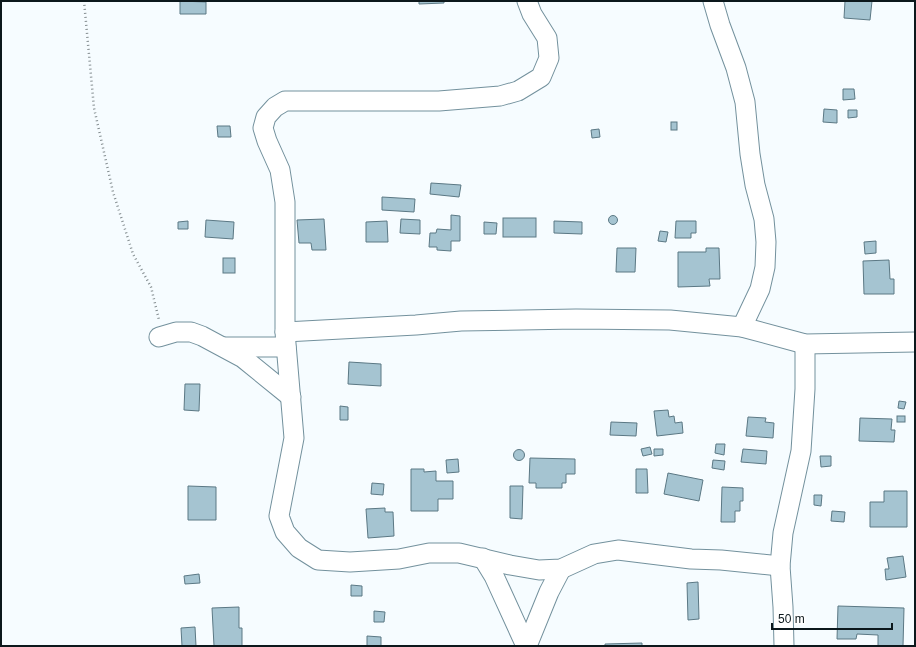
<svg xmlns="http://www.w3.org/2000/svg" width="916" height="647" font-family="Arial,sans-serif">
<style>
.building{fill:#a5c4d1;stroke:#5b7884}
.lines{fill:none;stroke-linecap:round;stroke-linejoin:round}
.minor-casing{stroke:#73919d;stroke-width:21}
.path{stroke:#868f92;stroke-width:2.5;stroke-dasharray:1 3;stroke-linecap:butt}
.minor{stroke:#fff;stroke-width:19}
</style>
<rect width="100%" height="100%" fill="#f6fcff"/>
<!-- building -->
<g class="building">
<polygon points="180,1 206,2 206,14 180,14"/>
<polygon points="419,1 444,1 444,3 419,4"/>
<polygon points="845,1 872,1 870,20 844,18"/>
<polygon points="843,89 854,89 855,99 843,100"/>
<polygon points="824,109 837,110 837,123 823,122"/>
<polygon points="848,110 857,110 857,117 848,118"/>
<rect x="671" y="122" width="6" height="8"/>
<polygon points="217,126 230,126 231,137 218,137"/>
<polygon points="599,129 600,137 592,138 591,130"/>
<polygon points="431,183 461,185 459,197 430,194"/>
<polygon points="382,197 415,199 414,212 382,210"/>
<polygon points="451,215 460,216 460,241 451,241 451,251 437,250 437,247 429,247 430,233 436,233 437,229 451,230"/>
<circle cx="613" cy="220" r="4.5"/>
<rect x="503" y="218" width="33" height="19"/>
<polygon points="324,219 326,250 312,250 311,243 299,243 297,220"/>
<polygon points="401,219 420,220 420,234 400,233"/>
<polygon points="206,220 234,222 233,239 205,237"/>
<polygon points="188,221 188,229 178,229 178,222"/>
<polygon points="387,221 388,242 366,242 366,222"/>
<polygon points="554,221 582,222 582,234 554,233"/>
<polygon points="676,221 696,221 696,233 691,233 691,238 675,238"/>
<polygon points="484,222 497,223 496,234 484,234"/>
<polygon points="660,231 668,232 666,242 658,241"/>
<polygon points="876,241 876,253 865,254 864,242"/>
<polygon points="617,248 636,248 635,272 616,272"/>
<polygon points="706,248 719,248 720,279 709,279 710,286 678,287 678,252 706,252"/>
<rect x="223" y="258" width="12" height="15"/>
<polygon points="889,260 890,279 894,279 894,294 864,294 863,261"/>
<polygon points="349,362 381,364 381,386 348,384"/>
<polygon points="185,384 200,384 199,411 184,410"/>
<polygon points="899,401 906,402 904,409 898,408"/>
<polygon points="340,406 348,407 348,420 340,420"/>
<polygon points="668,410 669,417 674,416 675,423 682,422 683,433 657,436 654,411"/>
<rect x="897" y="416" width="8" height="6"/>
<polygon points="748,417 766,418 765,422 774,423 773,438 746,436"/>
<polygon points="860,418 892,419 891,430 895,430 894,442 859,441"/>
<polygon points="611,422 637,423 636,436 610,435"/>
<polygon points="716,444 725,444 724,455 715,453"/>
<polygon points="650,447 652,454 643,456 641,449"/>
<polygon points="654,449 663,449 663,455 654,456"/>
<polygon points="743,449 767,451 766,464 741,462"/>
<circle cx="519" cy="455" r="5.5"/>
<polygon points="820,456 831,456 831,466 821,467"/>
<polygon points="530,458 575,459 575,474 566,474 566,483 562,483 562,488 536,488 536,483 529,483"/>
<polygon points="458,459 459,472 447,473 446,460"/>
<polygon points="713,460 725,461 724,470 712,468"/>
<polygon points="411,469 424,469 424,472 436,471 436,481 453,481 453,499 438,499 438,511 411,511"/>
<polygon points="636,469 647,469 648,493 636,493"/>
<polygon points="668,473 703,480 699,501 664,494"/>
<polygon points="372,483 384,484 383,495 371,494"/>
<polygon points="188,486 216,487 216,520 188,520"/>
<polygon points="510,486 523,486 522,519 510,518"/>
<polygon points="722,487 743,488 743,501 740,501 740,511 735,511 735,522 721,522"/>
<polygon points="884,491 907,491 907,527 870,527 870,502 884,502"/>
<polygon points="814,495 822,495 821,506 814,505"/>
<polygon points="385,508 385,512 393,512 394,536 368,538 366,509"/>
<polygon points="832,511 845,512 844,522 831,521"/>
<polygon points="903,556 906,577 886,580 885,569 889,569 887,558"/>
<polygon points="199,574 200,583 185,584 184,576"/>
<polygon points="698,582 699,619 688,620 687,583"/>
<polygon points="351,585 362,586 362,596 351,596"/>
<polygon points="838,606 904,608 903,646 878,646 878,635 857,634 856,639 837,639"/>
<polygon points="239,607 239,628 242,628 242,646 214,646 212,608"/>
<polygon points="374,611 385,612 384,622 374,622"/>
<polygon points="195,627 196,646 182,646 181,628"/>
<polygon points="367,636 381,637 381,646 367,646"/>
<polygon points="642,643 642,646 605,646 605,644"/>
</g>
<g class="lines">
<defs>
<g id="minor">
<polyline points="527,1 532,14 547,38 549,58 541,77 518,91 500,96 439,101 285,101 275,107 266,117 263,128 267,141 280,170 285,202 285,332 294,438 279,516 285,532 299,548 318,560 350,562 399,559 429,553 459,553 510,565 539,570 561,569 594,554 618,550 691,559 721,560 780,566"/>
<polyline points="713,1 720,25 736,68 745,102 750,154 755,185 764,219 766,242 765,267 760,289 742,327"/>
<polyline points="285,332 416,325 461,321 576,319 670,320 742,327 805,344 915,342"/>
<polyline points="159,337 176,332 191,332 202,336 243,358 291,397"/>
<polyline points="224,347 286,347"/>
<polyline points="483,558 494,576 526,646"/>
<polyline points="527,646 549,592 561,569"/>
<polyline points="784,646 783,607 780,566 783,533 801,451 805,389 805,344"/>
</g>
</defs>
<!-- minor casing -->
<use href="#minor" class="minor-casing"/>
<!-- path -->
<polyline class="path" points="84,1 94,108 113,192 133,254 151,287 159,320"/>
<!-- minor -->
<use href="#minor" class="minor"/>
</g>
<!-- border -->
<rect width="916" height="647" fill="none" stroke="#0c181c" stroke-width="4"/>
<!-- scale -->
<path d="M772 623v6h120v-6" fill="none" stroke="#0c181c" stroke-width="2"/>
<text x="778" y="623" font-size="12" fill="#0c181c" stroke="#ffffff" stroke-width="3" paint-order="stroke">50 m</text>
</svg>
